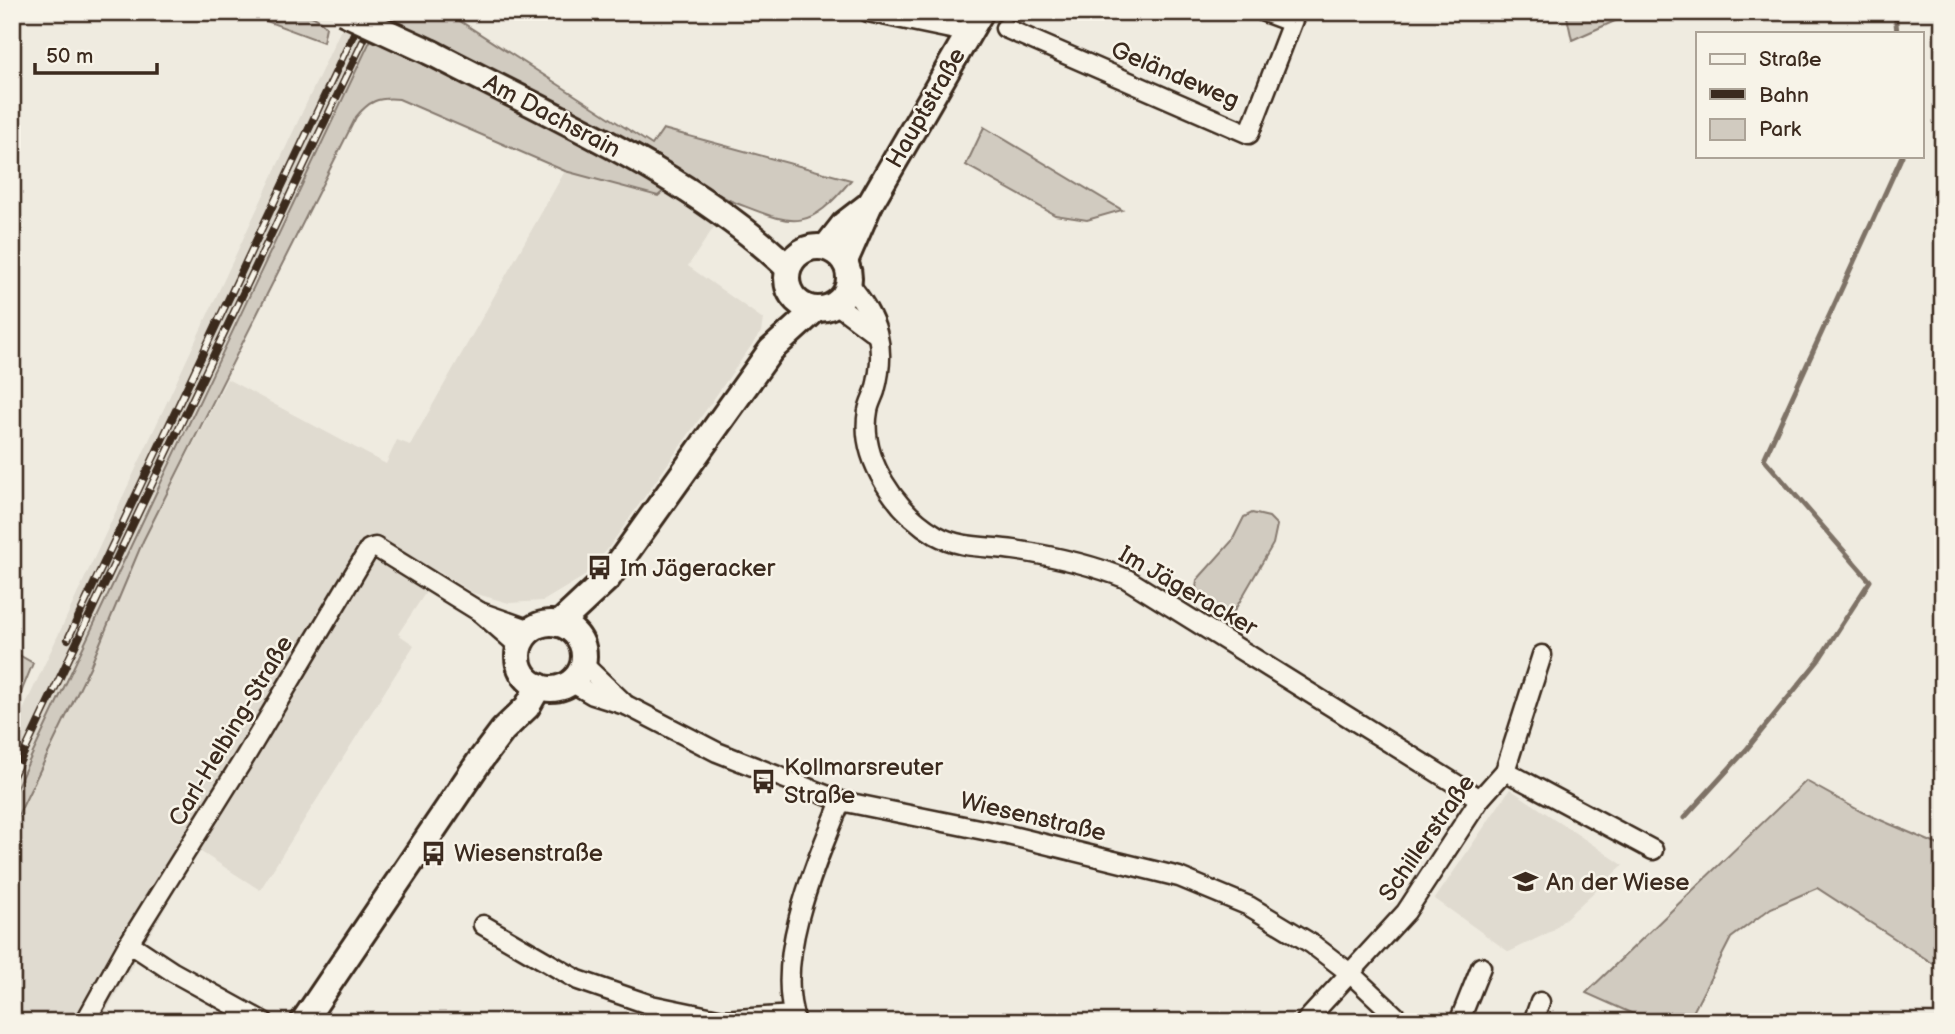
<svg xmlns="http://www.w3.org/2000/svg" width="1955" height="1034" font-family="'Balsamiq Sans',sans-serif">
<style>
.built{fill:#e0dbd0}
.green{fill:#d1cbc0;stroke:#867a6f;stroke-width:2}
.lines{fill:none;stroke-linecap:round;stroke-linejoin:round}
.stream{stroke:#7e7266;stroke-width:5}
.street-casing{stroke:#3b2a1e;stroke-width:23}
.secondary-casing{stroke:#3b2a1e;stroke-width:30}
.street{stroke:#f7f3e8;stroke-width:18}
.secondary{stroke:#f7f3e8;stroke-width:24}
.rail-casing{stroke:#3b2a1e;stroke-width:8}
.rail{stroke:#f7f3e8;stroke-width:5;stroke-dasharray:16;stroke-linecap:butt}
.secondary-bridge-casing{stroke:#3b2a1e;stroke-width:30;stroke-linecap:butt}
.secondary-bridge{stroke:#f7f3e8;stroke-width:24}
.labels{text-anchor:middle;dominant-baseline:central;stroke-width:5;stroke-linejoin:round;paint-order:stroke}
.street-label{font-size:24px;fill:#3b2a1e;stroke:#f7f3e8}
.poi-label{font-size:24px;fill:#3b2a1e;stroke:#f7f3e8;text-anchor:start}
</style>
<rect width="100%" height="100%" fill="#efebe0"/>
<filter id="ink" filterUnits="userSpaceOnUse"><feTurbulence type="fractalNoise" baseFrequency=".0143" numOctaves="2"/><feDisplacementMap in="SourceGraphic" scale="14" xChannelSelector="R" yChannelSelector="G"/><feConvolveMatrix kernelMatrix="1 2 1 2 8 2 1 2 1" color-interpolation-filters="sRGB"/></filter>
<g filter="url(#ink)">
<!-- built -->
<g class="built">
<polygon points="349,12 383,12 12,797 12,734"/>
<polygon points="565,171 658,196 667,188 718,221 688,266 763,319 761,332 607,550 583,577 543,601 509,603 473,593 436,570 432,583 398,634 414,645 260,890 198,850 100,1022 12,1022 12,828 90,667 143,541 227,379 386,464 397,440 410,445"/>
<polygon points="1510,789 1623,865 1552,931 1509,952 1435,899"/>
</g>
<!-- green -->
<g class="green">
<path d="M242,12C267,12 309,4 326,27L323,42Z"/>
<path d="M383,12H446L652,145L663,129L851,180C805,236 792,224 731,201L380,18Z"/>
<polygon points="1566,12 1635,12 1572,40"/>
<path d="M372,37L568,134L667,188L658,196L565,171L399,99C378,97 369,101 356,117L143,541L90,667L12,828V797Z"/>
<polygon points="984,127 1122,210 1087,220 1055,215 966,165"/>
<polygon points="1252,513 1269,517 1277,525 1273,544 1233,613 1221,613 1195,598 1197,580 1232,541 1244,517"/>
<polygon points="12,651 33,663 12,715"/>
<polygon points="1806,781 1862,812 1943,847 1943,970 1817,888 1771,908 1731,938 1688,1022 1651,1022 1586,993"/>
</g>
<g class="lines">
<!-- stream -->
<g class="stream">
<polyline points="1895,12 1897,33"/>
<polyline points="1684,818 1746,750 1818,661 1870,581 1764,459 1902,156"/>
</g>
<defs>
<g id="street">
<polyline points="868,12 970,33"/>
<polyline points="1264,12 1291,22"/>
<polyline points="1005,28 1249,134 1296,12"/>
<path d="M849,284C878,317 887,347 875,391C873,397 869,404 868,411C859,459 897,512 936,535C961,549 988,546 1014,550C1053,556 1091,564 1127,579L1480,799"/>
<polyline points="836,304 876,334"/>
<polyline points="480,612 520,647"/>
<polyline points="583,664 623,702"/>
<polyline points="571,682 593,695 628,706 717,752 841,801 1008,835 1179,877 1249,906 1312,944 1351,974 1402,1022"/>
<polyline points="1505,771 1653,850"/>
<polyline points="483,925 578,980 651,1005 723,1020 793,1015"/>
<polyline points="129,943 173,972 264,1022"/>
<polyline points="85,1022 129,943 245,757 369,549 375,547 480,612 531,630"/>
<path d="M796,1022C773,959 817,860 841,801"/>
<polyline points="1305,1022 1406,912 1480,799 1505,771 1542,655"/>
<polyline points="1459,1022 1481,967"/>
<polyline points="1533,1022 1540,1002"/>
</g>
<g id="secondary">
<path d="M432,53C550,115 693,176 788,268"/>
<circle cx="818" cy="278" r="31"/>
<polyline points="826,247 844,224 870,204"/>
<polyline points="845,261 870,204 981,12"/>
<circle cx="551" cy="656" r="33"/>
<polyline points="559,624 608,578 771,350 816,309"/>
<polyline points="303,1022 479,762 503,730 527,707 539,686"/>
</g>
</defs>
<!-- street casing -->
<use href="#street" class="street-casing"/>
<!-- secondary casing -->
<use href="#secondary" class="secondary-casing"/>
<!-- street -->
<use href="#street" class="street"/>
<!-- secondary -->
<use href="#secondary" class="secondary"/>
<defs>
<g id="rail">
<polyline points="68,639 364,12"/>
<polyline points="12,778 377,12"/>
</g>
</defs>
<!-- rail casing -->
<use href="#rail" class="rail-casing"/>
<!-- rail -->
<use href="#rail" class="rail"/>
<defs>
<polyline id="secondary-bridge" points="343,12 432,53"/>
</defs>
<!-- secondary-bridge casing -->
<use href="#secondary-bridge" class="secondary-bridge-casing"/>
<!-- secondary-bridge -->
<use href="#secondary-bridge" class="secondary-bridge"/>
</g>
</g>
<!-- icons -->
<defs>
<symbol id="bus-bare" viewBox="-9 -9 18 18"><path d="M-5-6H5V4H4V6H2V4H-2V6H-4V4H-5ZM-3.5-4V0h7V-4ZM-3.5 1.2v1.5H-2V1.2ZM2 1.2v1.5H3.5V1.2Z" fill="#3b2a1e" stroke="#f7f3e8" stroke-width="2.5" paint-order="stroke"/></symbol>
<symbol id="school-bare" viewBox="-9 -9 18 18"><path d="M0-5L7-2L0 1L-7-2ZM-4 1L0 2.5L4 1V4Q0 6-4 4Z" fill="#3b2a1e" stroke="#f7f3e8" stroke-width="2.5" paint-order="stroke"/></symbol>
</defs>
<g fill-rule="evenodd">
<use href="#bus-bare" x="582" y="550" width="35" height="35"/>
<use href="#bus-bare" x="746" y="764" width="35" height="35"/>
<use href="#bus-bare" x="416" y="836" width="35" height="35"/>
<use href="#school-bare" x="1508" y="864" width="35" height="35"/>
</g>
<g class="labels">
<!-- street labels -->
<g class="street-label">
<text transform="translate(1175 75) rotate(23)">Geländeweg</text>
<text transform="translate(926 108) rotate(-60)">Hauptstraße</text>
<text transform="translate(552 116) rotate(28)">Am Dachsrain</text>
<text transform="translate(1188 591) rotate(30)">Im Jägeracker</text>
<text transform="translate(231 731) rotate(-59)">Carl-Helbing-Straße</text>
<text transform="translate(1033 817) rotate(13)">Wiesenstraße</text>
<text transform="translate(1427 838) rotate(-55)">Schillerstraße</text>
</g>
<!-- poi labels -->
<g class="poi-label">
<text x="620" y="568">Im Jägeracker</text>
<text x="784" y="767">Kollmarsreuter<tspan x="784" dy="28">Straße</tspan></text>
<text x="454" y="853">Wiesenstraße</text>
<text x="1546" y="882">An der Wiese</text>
</g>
</g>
<!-- margin -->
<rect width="1955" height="1034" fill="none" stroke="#f7f3e8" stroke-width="42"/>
<rect x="21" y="21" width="1913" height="992" fill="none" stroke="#3b2a1e" stroke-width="2.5" filter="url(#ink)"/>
<!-- legend -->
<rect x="1696" y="32" width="228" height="126" fill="#f7f3e8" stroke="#aca397" stroke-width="2"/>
<rect x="1710" y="54" width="35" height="10" fill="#f7f3e8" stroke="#aca397" stroke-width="2"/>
<text x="1759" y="66" font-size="21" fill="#3b2a1e">Straße</text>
<rect x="1710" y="89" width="35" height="10" fill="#3b2a1e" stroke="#aca397" stroke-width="2"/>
<text x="1759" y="102" font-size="21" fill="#3b2a1e">Bahn</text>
<rect x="1710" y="119" width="35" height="21" fill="#d1cbc0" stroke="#aca397" stroke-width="2"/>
<text x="1759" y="136" font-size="21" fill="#3b2a1e">Park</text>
<!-- scale -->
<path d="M35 63v10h122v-10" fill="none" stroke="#3b2a1e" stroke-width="3.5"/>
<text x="46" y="63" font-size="21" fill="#3b2a1e" stroke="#f7f3e8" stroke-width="5" paint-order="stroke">50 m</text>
</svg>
